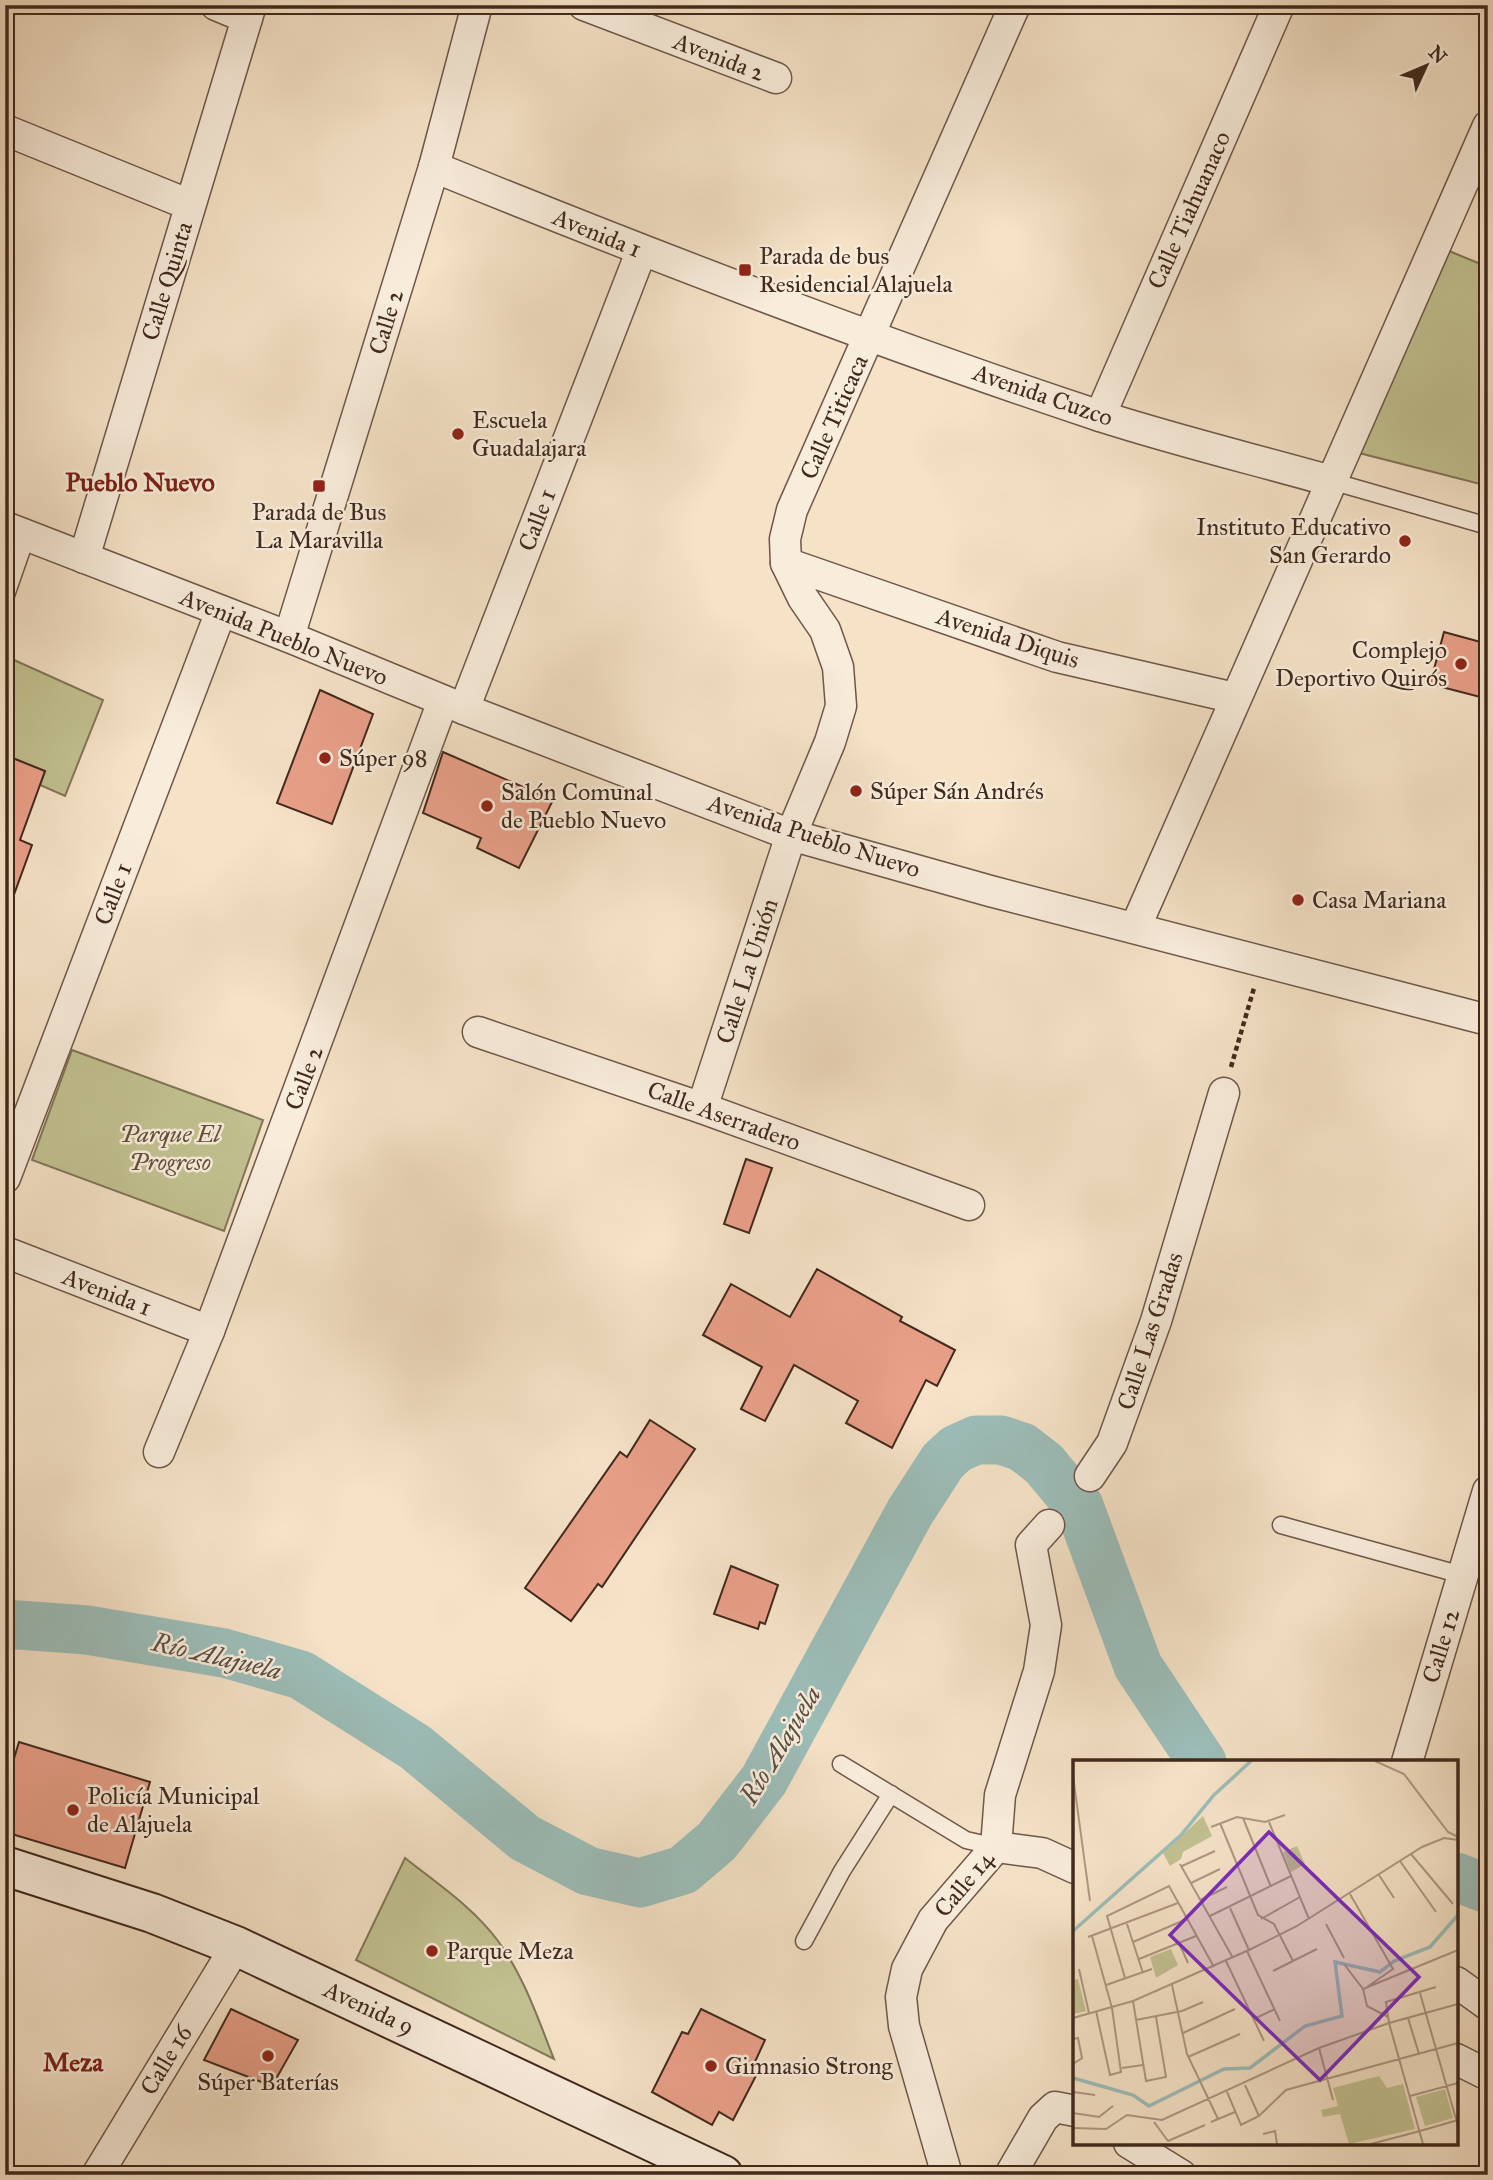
<svg xmlns="http://www.w3.org/2000/svg" width="1493" height="2180" font-family="'IM FELL Great Primer',serif">
<style>
.green{fill:#c2c191;stroke:#827557;stroke-width:2}
.lines{fill:none;stroke-linecap:round;stroke-linejoin:round}
.river{stroke:#9cbdb8;stroke-width:49}
.building{fill:#e9a089;stroke:#41291d;stroke-width:2}
.lane-casing{stroke:#6e5748;stroke-width:19}
.street-casing{stroke:#6e5748;stroke-width:33}
.secondary-casing{stroke:#41291d;stroke-width:42}
.path{stroke:#41291d;stroke-width:4.5;stroke-dasharray:5 3.5;stroke-linecap:butt}
.lane{stroke:#f8ecdb;stroke-width:16}
.street{stroke:#f8ecdb;stroke-width:30}
.secondary{stroke:#f8ecdb;stroke-width:38}
.poi-dot{fill:#8f2418;stroke:#f8ecdb;stroke-width:2.5}
.labels{text-anchor:middle;dominant-baseline:central;stroke-width:5;stroke-linejoin:round;paint-order:stroke}
.street-label{font-size:24px;fill:#41291d;stroke:#f8ecdb}
.poi-label{font-size:24px;fill:#41291d;stroke:#f8ecdb;text-anchor:start}
.park-label{font-size:24px;font-style:italic;fill:#614f3a;stroke:#f8ecdb}
.neighbourhood-label{font-size:26px;font-weight:bold;fill:#7a1f14;stroke:#f8ecdb}
.water-label{font-size:26px;font-style:italic;fill:#584e44;stroke:#f8ecdb}
.inset-river{fill:none;stroke:#9cbdb8;stroke-width:3.5}
.inset-road{fill:none;stroke:#ad9883;stroke-width:2}
.view{fill:#7b2cbf;fill-opacity:0.15;stroke:#7b2cbf;stroke-width:3.5}
.inset-edge{fill:none;stroke:#41291d;stroke-width:3.5}
</style>
<rect width="100%" height="100%" fill="#f5e2c7"/>
<filter id="stains"><feTurbulence type="fractalNoise" baseFrequency=".00286" numOctaves="4"/><feColorMatrix values="0 0 0 0 .2 0 0 0 0 .09 0 0 0 0 .02 0 0 0 .5 -.17"/></filter>
<radialGradient id="worn" r=".72"><stop offset=".6" stop-color="#630" stop-opacity="0"/><stop offset="1" stop-color="#630" stop-opacity=".3"/></radialGradient>
<!-- green -->
<g class="green">
<polygon points="1449,251 1488,267 1488,486 1359,453"/>
<polygon points="14,660 103,700 65,796 40,785 45,771 5,755 5,682"/>
<polygon points="72,1050 263,1120 224,1231 32,1160"/>
<path d="M405,1858C438,1884 474,1908 498,1941C524,1976 538,2019 554,2059L356,1960Z"/>
</g>
<g class="lines">
<!-- river -->
<g class="river">
<polyline points="5,1624 87,1630 224,1653 301,1675 415,1747 525,1838 588,1871 640,1883 683,1870 717,1841 764,1780 910,1512 943,1461 956,1449 976,1440 1001,1440 1022,1447 1044,1464 1079,1506 1138,1666 1202,1762"/>
<polyline points="1456,1877 1488,1889"/>
</g>
</g>
<!-- building -->
<g class="building">
<polygon points="1444,632 1488,644 1488,699 1430,684"/>
<polygon points="320,690 373,714 332,824 277,803"/>
<polygon points="443,752 553,800 519,868 477,848 481,838 423,813"/>
<polygon points="5,755 45,771 20,840 32,845 8,911 5,911"/>
<polygon points="746,1159 772,1168 749,1233 724,1224"/>
<polygon points="817,1269 902,1317 900,1321 955,1350 937,1386 926,1380 892,1448 846,1423 858,1401 794,1365 765,1421 741,1409 762,1367 703,1335 731,1284 790,1317"/>
<polygon points="650,1420 695,1449 602,1587 598,1584 571,1621 525,1588 620,1452 627,1457"/>
<polygon points="731,1566 778,1585 765,1624 760,1622 758,1629 714,1614"/>
<polygon points="19,1742 150,1782 125,1868 5,1832 5,1788"/>
<polygon points="231,2009 298,2040 272,2086 204,2060"/>
<polygon points="701,2009 765,2040 754,2064 760,2068 733,2120 719,2112 712,2125 652,2092 682,2032 688,2034"/>
</g>
<g class="lines">
<defs>
<g id="lane">
<polyline points="1331,481 1488,526"/>
<polyline points="5,598 27,535"/>
<polyline points="1281,1525 1462,1575"/>
<polyline points="841,1764 966,1840 996,1847"/>
<polyline points="804,1941 842,1871 891,1794"/>
</g>
<g id="street">
<polyline points="216,5 247,18"/>
<polyline points="584,5 776,78"/>
<polyline points="5,130 190,205"/>
<path d="M434,167C653,256 873,341 1097,415C1174,440 1253,459 1331,481"/>
<polyline points="1100,416 1279,5"/>
<polyline points="5,527 289,637 464,709 791,835 990,891 1488,1020"/>
<polyline points="84,558 251,5"/>
<polyline points="786,563 1057,657 1235,698"/>
<polyline points="289,637 434,167 477,5"/>
<polyline points="464,709 641,252"/>
<polyline points="1136,926 1488,126"/>
<polyline points="478,1032 702,1108 969,1205"/>
<polyline points="702,1108 791,835 830,742 841,706 838,667 825,630 803,598 786,563 785,539 792,510 1015,5"/>
<polyline points="5,1178 221,611"/>
<polyline points="5,1252 209,1331"/>
<polyline points="159,1452 209,1331 443,701"/>
<polyline points="1090,1476 1112,1443 1156,1321 1224,1093"/>
<polyline points="1407,1762 1488,1491"/>
<polyline points="996,1847 1042,1853 1075,1868"/>
<polyline points="1456,1982 1488,2005"/>
<polyline points="1456,2059 1488,2075"/>
<polyline points="1129,2143 1181,2175"/>
<polyline points="97,2175 236,1946"/>
<polyline points="947,2175 904,2026 901,1997 907,1969 933,1920 996,1847 1000,1795 1039,1671 1046,1625 1031,1545 1049,1525"/>
<polyline points="1010,2175 1043,2118 1055,2107 1075,2111"/>
</g>
<polyline id="secondary" points="5,1866 152,1913 236,1946 723,2175"/>
</defs>
<!-- lane casing -->
<use href="#lane" class="lane-casing"/>
<!-- street casing -->
<use href="#street" class="street-casing"/>
<!-- secondary casing -->
<use href="#secondary" class="secondary-casing"/>
<!-- path -->
<polyline class="path" points="1231,1067 1254,988"/>
<!-- lane -->
<use href="#lane" class="lane"/>
<!-- street -->
<use href="#street" class="street"/>
<!-- secondary -->
<use href="#secondary" class="secondary"/>
</g>
<!-- markers -->
<g class="poi-dot">
<rect x="738" y="263" width="14" height="14" rx="3.5"/>
<circle cx="458" cy="434" r="7"/>
<rect x="312" y="479" width="14" height="14" rx="3.5"/>
<circle cx="1405" cy="541" r="7"/>
<circle cx="1461" cy="664" r="7"/>
<circle cx="325" cy="758" r="7"/>
<circle cx="856" cy="791" r="7"/>
<circle cx="487" cy="806" r="7"/>
<circle cx="1298" cy="900" r="7"/>
<circle cx="73" cy="1810" r="7"/>
<circle cx="432" cy="1951" r="7"/>
<circle cx="268" cy="2056" r="7"/>
<circle cx="711" cy="2066" r="7"/>
</g>
<g class="labels">
<!-- street labels -->
<g class="street-label">
<text transform="translate(719 57) rotate(21)">Avenida 2</text>
<text transform="translate(1189 210) rotate(-66)">Calle Tiahuanaco</text>
<text transform="translate(597 233) rotate(22)">Avenida 1</text>
<text transform="translate(167 281) rotate(-73)">Calle Quinta</text>
<text transform="translate(386 322) rotate(-73)">Calle 2</text>
<text transform="translate(1043 395) rotate(19)">Avenida Cuzco</text>
<text transform="translate(834 417) rotate(-66)">Calle Titicaca</text>
<text transform="translate(537 520) rotate(-69)">Calle 1</text>
<text transform="translate(284 637) rotate(22)">Avenida Pueblo Nuevo</text>
<text transform="translate(1008 638) rotate(18)">Avenida Diquis</text>
<text transform="translate(814 836) rotate(18)">Avenida Pueblo Nuevo</text>
<text transform="translate(113 894) rotate(-69)">Calle 1</text>
<text transform="translate(747 971) rotate(-72)">Calle La Unión</text>
<text transform="translate(304 1078) rotate(-69)">Calle 2</text>
<text transform="translate(724 1116) rotate(20)">Calle Aserradero</text>
<text transform="translate(107 1292) rotate(21)">Avenida 1</text>
<text transform="translate(1150 1331) rotate(-72)">Calle Las Gradas</text>
<text transform="translate(1441 1646) rotate(-73)">Calle 12</text>
<text transform="translate(964 1884) rotate(-50)">Calle 14</text>
<text transform="translate(369 2008) rotate(25)">Avenida 9</text>
<text transform="translate(166 2060) rotate(-59)">Calle 16</text>
</g>
<!-- poi labels -->
<g class="poi-label">
<text x="759" y="256">Parada de bus<tspan x="759" dy="28">Residencial Alajuela</tspan></text>
<text x="472" y="420">Escuela<tspan x="472" dy="28">Guadalajara</tspan></text>
<text x="319" y="512" text-anchor="middle">Parada de Bus<tspan x="319" dy="28">La Maravilla</tspan></text>
<text x="1391" y="527" text-anchor="end">Instituto Educativo<tspan x="1391" dy="28">San Gerardo</tspan></text>
<text x="1447" y="650" text-anchor="end">Complejo<tspan x="1447" dy="28">Deportivo Quirós</tspan></text>
<text x="339" y="758">Súper 98</text>
<text x="870" y="791">Súper Sán Andrés</text>
<text x="501" y="792">Salón Comunal<tspan x="501" dy="28">de Pueblo Nuevo</tspan></text>
<text x="1312" y="900">Casa Mariana</text>
<text x="87" y="1796">Policía Municipal<tspan x="87" dy="28">de Alajuela</tspan></text>
<text x="446" y="1951">Parque Meza</text>
<text x="725" y="2066">Gimnasio Strong</text>
<text x="268" y="2082" text-anchor="middle">Súper Baterías</text>
</g>
<!-- park labels -->
<g class="park-label">
<text x="170" y="1134">Parque El<tspan x="170" dy="28">Progreso</tspan></text>
</g>
<!-- neighbourhood labels -->
<g class="neighbourhood-label">
<text x="140" y="482">Pueblo Nuevo</text>
<text x="73" y="2062">Meza</text>
</g>
<!-- water labels -->
<g class="water-label">
<text transform="translate(217 1656) rotate(13)">Río Alajuela</text>
<text transform="translate(780 1745) rotate(-59)">Río Alajuela</text>
</g>
</g>
<!-- overview -->
<g transform="translate(1073 1760)">
<rect width="385" height="385" fill="#f5e2c7"/>
<path d="M130,56L139,76L110,92L108,99L97,106L90,93ZM224,86L232,104L218,112L210,92ZM98,189L105,205L83,218L77,197ZM5,219L13,251L0,254V220ZM306,316L314,328L330,324L342,369L276,384L267,354L250,357L248,350L265,346L260,328ZM372,329L380,358L352,366L343,337Z" fill="#c2c191"/>
<path class="inset-river" d="M0,171L108,75L141,35L178,1M0,318L60,335L76,346L151,309L177,308L232,266L269,256L262,202L307,212L321,201L357,187L385,155"/>
<path class="inset-road" d="M302,1L331,14L375,72L385,77M0,16L17,141M170,58L198,127M196,62L236,159M147,63L185,155L201,164L220,201M138,67L164,57L192,62L212,55M338,94L380,144M327,101L363,152M107,104L160,198M109,106L142,91M306,115L321,138M118,123L147,109M277,134L320,209L294,227M127,140L154,127M157,148L176,190M137,156L218,116M188,159L227,137M54,164L70,213M253,164L271,198M19,176L39,248M15,177L105,143M60,182L114,159M106,183L115,203M174,191L207,261M66,199L123,176M153,201L191,281M271,204L290,229L294,246L315,257M6,209L16,253M200,211L244,189M52,218L34,156L96,126L141,207M33,225L79,209M99,225L114,294L145,359M290,229L385,190M347,233L385,366M60,241L73,321L93,317L83,257M23,251L37,315L48,312L39,248M0,258L60,241L176,190L224,166L349,87L371,78L385,80M335,258L346,294M181,259L202,249M63,260L109,251L130,242M110,273L162,249M0,279L5,278L9,298L0,304M246,288L260,340M115,297L167,274M49,308L70,305M172,325L186,356M0,332L22,335M154,332L168,365L186,356L213,330L385,283M337,336L385,323M0,353L26,357L40,346M81,362L95,381M138,362L162,352M0,368L33,369L54,355L89,360L246,288L316,263L313,242L363,227M347,371L385,360M190,374L202,371L204,384M95,381L132,365M298,384L347,371M350,384L316,263L385,244"/>
<path class="view" d="M196,72L346,217L247,320L97,175Z"/>
<rect width="385" height="385" class="inset-edge"/>
</g>
<!-- margin -->
<rect width="1493" height="2180" fill="none" stroke="#f5e2c7" stroke-width="28"/>
<rect x="7" y="7" width="1479" height="2166" fill="none" stroke="#41291d" stroke-width="3.5"/>
<rect x="14" y="14" width="1465" height="2152" fill="none" stroke="#41291d" stroke-width="2"/>
<!-- north arrow -->
<g transform="translate(1426 66) rotate(46)" stroke="#f8ecdb" stroke-width="5" paint-order="stroke">
<path d="M0-5L12 26L0 18L-12 26Z" fill="#41291d"/>
<text y="-10" font-size="19" font-weight="bold" text-anchor="middle" fill="#41291d">N</text>
</g>
<rect width="100%" height="100%" filter="url(#stains)"/>
<rect width="100%" height="100%" fill="url(#worn)"/>
</svg>
